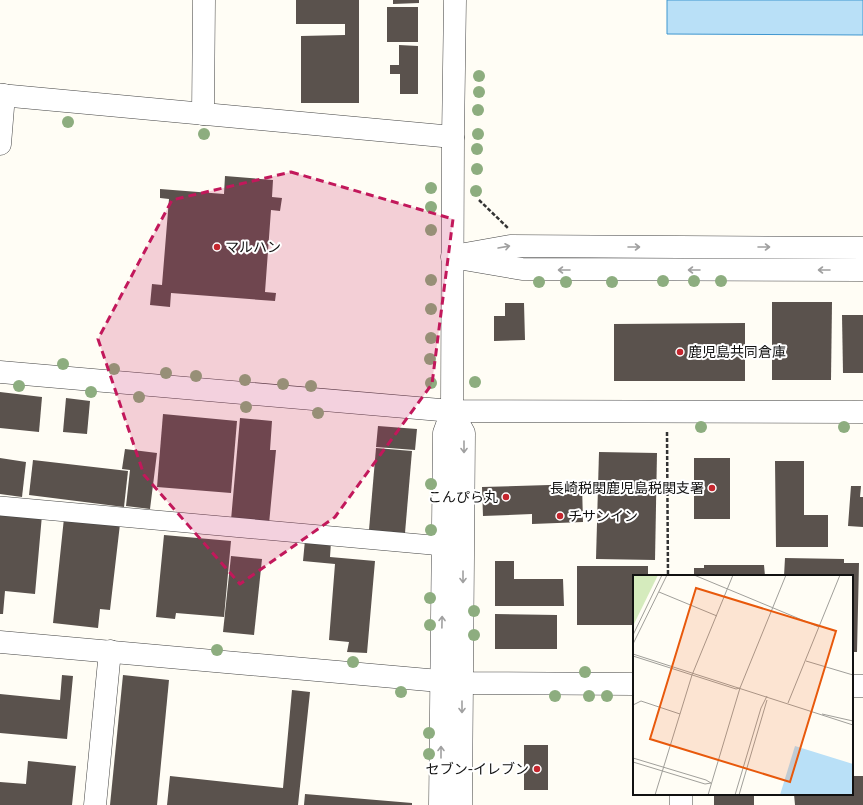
<svg xmlns="http://www.w3.org/2000/svg" width="863" height="805" font-family="Spectral,'Noto Sans JP',serif">
<style>
.water{fill:#b9e0f7;stroke:#3f96cf}
.building{fill:#5a524d}
.lines{fill:none;stroke-linecap:round;stroke-linejoin:round}
.minor-casing{stroke:#444;stroke-width:20}
.tertiary-casing{stroke:#444;stroke-width:23}
.path{stroke:#333;stroke-width:2.5;stroke-dasharray:4 2;stroke-linecap:butt}
.minor{stroke:#fff;stroke-width:19}
.tertiary{stroke:#fff;stroke-width:22}
.tree{fill:#8dad7f}
.oneway{stroke:#a0a0a0}
.marked{fill:#c2185b;fill-opacity:0.2;stroke:#c2185b;stroke-width:3;stroke-dasharray:8 5;stroke-linejoin:round}
.poi-dot{fill:#c4262e;stroke:#fff;stroke-width:1.5}
.labels{text-anchor:middle;dominant-baseline:central;stroke-width:4;stroke-linejoin:round;paint-order:stroke}
.poi-label{font-size:14px;fill:#111;stroke:#fff;text-anchor:start}
.inset-road{fill:none;stroke:#a09f9a;stroke-width:1}
.view{fill:#e8590c;fill-opacity:0.15;stroke:#e8590c;stroke-width:2}
.inset-edge{fill:none;stroke:#111;stroke-width:2}
</style>
<rect width="100%" height="100%" fill="#fffdf5"/>
<!-- water -->
<polygon class="water" points="667,0 863,0 863,35 667,34"/>
<!-- building -->
<g class="building">
<polygon points="296,0 359,0 359,103 301,103 301,36 345,35 345,24 296,24"/>
<polygon points="393,0 419,0 419,3 393,4"/>
<rect x="387" y="7" width="31" height="35"/>
<polygon points="399,45 418,46 418,94 400,94 400,74 390,74 390,65 399,65"/>
<polygon points="225,176 273,180 272,197 282,198 280,211 271,210 265,292 276,293 275,301 171,293 170,307 150,305 152,284 162,285 169,199 160,198 160,189 224,194"/>
<polygon points="772,302 832,302 831,380 772,380"/>
<polygon points="505,303 524,303 525,340 494,341 494,316 505,316"/>
<polygon points="842,315 863,315 863,373 843,373"/>
<polygon points="745,323 745,381 614,381 614,324"/>
<polygon points="0,392 42,397 39,432 0,428"/>
<polygon points="66,398 90,401 87,434 63,432"/>
<polygon points="163,414 237,421 231,493 157,487"/>
<polygon points="240,418 272,421 270,450 276,450 269,524 231,520"/>
<polygon points="378,426 417,429 415,450 376,447"/>
<polygon points="376,448 412,451 405,533 369,530"/>
<polygon points="125,449 157,453 150,509 126,506 130,470 122,469"/>
<polygon points="599,452 657,453 655,560 596,559"/>
<polygon points="0,458 26,462 22,497 0,494"/>
<rect x="694" y="458" width="36" height="61"/>
<polygon points="33,460 128,471 124,507 29,495"/>
<polygon points="775,461 804,461 804,515 828,515 828,547 776,547"/>
<polygon points="582,484 583,522 532,524 532,514 483,516 482,487"/>
<polygon points="851,486 861,486 860,497 863,497 863,527 848,526"/>
<polygon points="0,511 42,515 35,594 5,591 3,614 0,614"/>
<polygon points="64,518 120,524 110,610 100,609 98,628 53,623"/>
<polygon points="164,535 231,541 224,617 176,613 175,619 156,617"/>
<polygon points="305,540 331,542 330,557 375,561 367,653 347,652 349,642 329,640 335,564 303,561"/>
<polygon points="231,556 262,559 254,635 223,632"/>
<polygon points="785,558 844,559 844,563 859,563 857,652 852,652 852,576 784,576"/>
<polygon points="495,561 514,561 514,579 563,579 564,606 495,606"/>
<polygon points="704,565 764,565 765,576 694,576 694,568 704,568"/>
<polygon points="577,566 648,566 648,576 634,576 634,625 577,625"/>
<polygon points="495,614 557,615 557,649 495,649"/>
<polygon points="62,675 73,676 67,739 0,733 0,694 60,700"/>
<polygon points="123,675 169,680 157,805 110,805"/>
<polygon points="292,690 310,692 298,805 167,805 170,776 283,788"/>
<rect x="524" y="745" width="24" height="45"/>
<polygon points="28,761 76,766 72,805 0,805 0,782 26,784"/>
<polygon points="852,776 863,776 863,805 795,805 794,794 852,794"/>
<polygon points="305,794 412,803 412,805 304,805"/>
<rect x="714" y="794" width="40" height="11"/>
</g>
<g class="lines">
<defs>
<polyline id="minor" points="0,506 443,546"/>
<g id="tertiary">
<polyline points="0,95 453,137"/>
<polyline points="203,114 204,0"/>
<polyline points="0,144 4,95"/>
<polyline points="465,254 510,246 863,248"/>
<polyline points="452,257 522,269 863,270"/>
<polyline points="0,372 452,411 863,412"/>
<polyline points="452,411 464,433 461,805"/>
<polyline points="0,642 462,683 634,684"/>
<polyline points="852,686 863,686"/>
<polyline points="95,805 110,651"/>
<polyline points="440,805 444,433 452,411 453,137 455,0"/>
<polyline points="681,805 681,794"/>
</g>
</defs>
<!-- minor casing -->
<use href="#minor" class="minor-casing"/>
<!-- tertiary casing -->
<use href="#tertiary" class="tertiary-casing"/>
<!-- path -->
<g class="path">
<polyline points="479,200 508,228"/>
<polyline points="667,432 668,576"/>
</g>
<!-- minor -->
<use href="#minor" class="minor"/>
<!-- tertiary -->
<use href="#tertiary" class="tertiary"/>
</g>
<!-- trees -->
<g class="tree">
<circle cx="479" cy="76" r="6"/>
<circle cx="479" cy="92" r="6"/>
<circle cx="478" cy="110" r="6"/>
<circle cx="68" cy="122" r="6"/>
<circle cx="204" cy="134" r="6"/>
<circle cx="478" cy="134" r="6"/>
<circle cx="477" cy="149" r="6"/>
<circle cx="477" cy="169" r="6"/>
<circle cx="431" cy="188" r="6"/>
<circle cx="476" cy="191" r="6"/>
<circle cx="431" cy="207" r="6"/>
<circle cx="431" cy="230" r="6"/>
<circle cx="431" cy="280" r="6"/>
<circle cx="663" cy="281" r="6"/>
<circle cx="694" cy="281" r="6"/>
<circle cx="721" cy="281" r="6"/>
<circle cx="539" cy="282" r="6"/>
<circle cx="566" cy="282" r="6"/>
<circle cx="612" cy="282" r="6"/>
<circle cx="431" cy="309" r="6"/>
<circle cx="431" cy="338" r="6"/>
<circle cx="430" cy="359" r="6"/>
<circle cx="63" cy="364" r="6"/>
<circle cx="114" cy="369" r="6"/>
<circle cx="166" cy="373" r="6"/>
<circle cx="196" cy="376" r="6"/>
<circle cx="245" cy="380" r="6"/>
<circle cx="475" cy="382" r="6"/>
<circle cx="431" cy="383" r="6"/>
<circle cx="283" cy="384" r="6"/>
<circle cx="19" cy="386" r="6"/>
<circle cx="311" cy="386" r="6"/>
<circle cx="91" cy="392" r="6"/>
<circle cx="139" cy="397" r="6"/>
<circle cx="246" cy="407" r="6"/>
<circle cx="318" cy="413" r="6"/>
<circle cx="701" cy="427" r="6"/>
<circle cx="844" cy="427" r="6"/>
<circle cx="431" cy="484" r="6"/>
<circle cx="431" cy="530" r="6"/>
<circle cx="430" cy="598" r="6"/>
<circle cx="474" cy="611" r="6"/>
<circle cx="430" cy="625" r="6"/>
<circle cx="474" cy="635" r="6"/>
<circle cx="217" cy="650" r="6"/>
<circle cx="353" cy="662" r="6"/>
<circle cx="585" cy="672" r="6"/>
<circle cx="401" cy="692" r="6"/>
<circle cx="555" cy="696" r="6"/>
<circle cx="589" cy="696" r="6"/>
<circle cx="607" cy="696" r="6"/>
<circle cx="429" cy="733" r="6"/>
<circle cx="429" cy="754" r="6"/>
</g>
<!-- one-way arrows -->
<defs><path id="oneway-shaft" d="M-6 0H5M1.5-3L5.5 0L1.5 3" fill="none" stroke-width="1.6" stroke-linecap="round" stroke-linejoin="round"/></defs>
<g class="oneway">
<use href="#oneway-shaft" transform="translate(504 247) rotate(-10)"/>
<use href="#oneway-shaft" transform="translate(634 247)"/>
<use href="#oneway-shaft" transform="translate(764 247)"/>
<use href="#oneway-shaft" transform="translate(564 270) rotate(-180)"/>
<use href="#oneway-shaft" transform="translate(694 270) rotate(-180)"/>
<use href="#oneway-shaft" transform="translate(824 270) rotate(-180)"/>
<use href="#oneway-shaft" transform="translate(464 447) rotate(90)"/>
<use href="#oneway-shaft" transform="translate(463 577) rotate(90)"/>
<use href="#oneway-shaft" transform="translate(442 622) rotate(-89)"/>
<use href="#oneway-shaft" transform="translate(462 707) rotate(90)"/>
<use href="#oneway-shaft" transform="translate(441 752) rotate(-90)"/>
</g>
<!-- marked area -->
<path class="marked" d="M291,172L453,219L432,384L335,517L240,584L144,475L98,339L172,200Z"/>
<!-- markers -->
<g class="poi-dot">
<circle cx="217" cy="247" r="4"/>
<circle cx="680" cy="352" r="4"/>
<circle cx="712" cy="488" r="4"/>
<circle cx="506" cy="497" r="4"/>
<circle cx="560" cy="516" r="4"/>
<circle cx="537" cy="769" r="4"/>
</g>
<g class="labels">
<!-- poi labels -->
<g class="poi-label">
<text x="225" y="247">マルハン</text>
<text x="688" y="352">鹿児島共同倉庫</text>
<text x="704" y="488" text-anchor="end">長崎税関鹿児島税関支署</text>
<text x="498" y="497" text-anchor="end">こんぴら丸</text>
<text x="568" y="516">チサンイン</text>
<text x="529" y="769" text-anchor="end">セブン-イレブン</text>
</g>
</g>
<!-- overview -->
<g transform="translate(633 575)">
<rect width="220" height="220" fill="#fffdf5"/>
<path d="M0,0H25L0,51Z" fill="#d5ebbd"/>
<path d="M162,171L220,189V220H147Z" fill="#b9e0f7"/>
<path class="inset-road" d="M61,0L186,52M26,17L84,41M0,60L29,0M0,69L34,0M0,79L220,150M0,81L103,114L107,113M173,86L220,100M155,128L207,0M0,130L8,126L47,139M189,139L220,146M0,183L73,205L78,208M0,187L72,209L78,208M22,220L59,100L100,0M75,220L107,113L153,0M102,220L128,133L134,121M106,220L134,125"/>
<path class="view" d="M63,13L203,56L157,207L17,164Z"/>
<rect width="220" height="220" class="inset-edge"/>
</g>
</svg>
